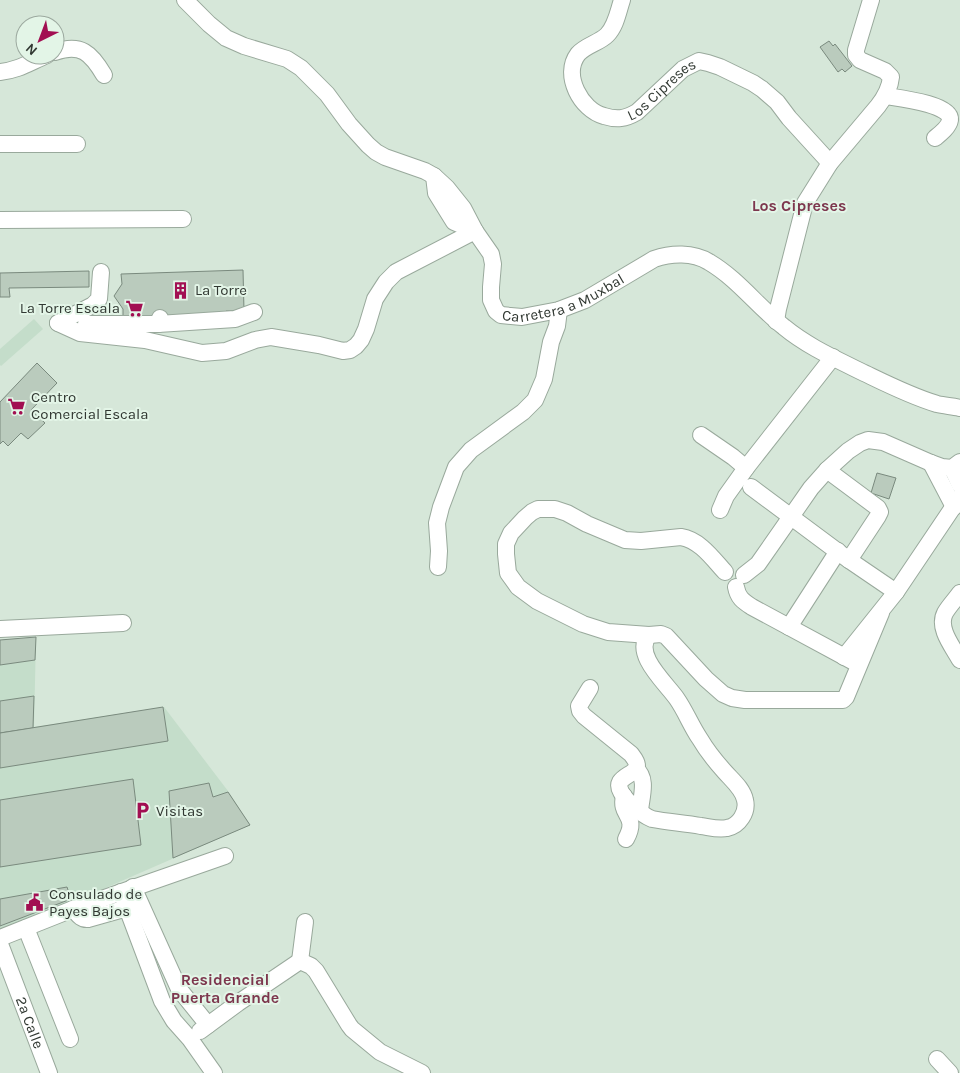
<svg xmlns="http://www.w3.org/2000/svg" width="960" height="1073" font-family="Karla,sans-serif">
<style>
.built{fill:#c4ddca}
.building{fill:#bacbbd;stroke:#7a8a7e}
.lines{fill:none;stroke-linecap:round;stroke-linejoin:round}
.minor-casing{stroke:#99a99c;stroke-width:18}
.minor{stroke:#fff;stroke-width:16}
.labels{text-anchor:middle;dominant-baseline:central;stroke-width:4;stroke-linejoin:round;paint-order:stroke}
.street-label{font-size:15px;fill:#313832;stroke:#e3f5e7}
.poi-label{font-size:15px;fill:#313832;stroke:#e3f5e7;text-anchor:start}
.neighbourhood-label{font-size:16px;font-weight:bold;fill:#7d374e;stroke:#e3f5e7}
</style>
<rect width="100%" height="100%" fill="#d6e7d9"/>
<!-- built -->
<g class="built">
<polygon points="34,319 43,329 1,366 0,365 0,349"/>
<polygon points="36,637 34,727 164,707 228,791 250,825 110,886 0,937 0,640"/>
</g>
<!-- building -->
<g class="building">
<polygon points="829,41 833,46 835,44 852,66 845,72 842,69 838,72 820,47"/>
<polygon points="243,270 244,311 226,311 226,315 123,319 123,309 114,296 122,284 121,274"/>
<polygon points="89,271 89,287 9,288 10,297 0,297 0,273"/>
<polygon points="37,363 57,383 31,410 45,423 28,439 21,433 8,446 3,441 0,444 0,402"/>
<polygon points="877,473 896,478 889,499 871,493"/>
<polygon points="36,637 35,660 0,665 0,640"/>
<polygon points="34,696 33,728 0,733 0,701"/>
<polygon points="163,707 168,741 0,768 0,733"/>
<polygon points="133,779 141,845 0,867 0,800"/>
<polygon points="209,783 213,797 228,792 250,825 173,858 169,791"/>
<polygon points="67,887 71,899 0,926 0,899"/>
</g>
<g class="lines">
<defs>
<g id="minor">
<path id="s1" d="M185,0L209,24L226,38L244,46L287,59L301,68L327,94L349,124L368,145L376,152L385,157L425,171L434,176L447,188L463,208L475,231L491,254L493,264L491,287V300L496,311L501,315L522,317L559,310L585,300L654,259C671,253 693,252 709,262C738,279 758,307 784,327C807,346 834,358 860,371C885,383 910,396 937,404C945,406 953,406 960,408"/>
<path id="s2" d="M622,0C618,12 616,26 607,35C599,43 586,45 578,54C562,75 581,110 604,116C617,120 625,119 637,112L683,69L699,61L708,63L720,67L753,83L762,89L777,102L789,118L830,163"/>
<path d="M55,52C81,43 91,53 104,75"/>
<path d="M0,72C19,70 30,62 47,55"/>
<path d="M886,96C898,98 952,104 950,120C949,127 940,134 935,138"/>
<polyline points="0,144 77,144"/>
<polyline points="434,176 436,193 454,222 475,231"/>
<polyline points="0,220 183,219"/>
<path d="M776,321L778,309L805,203L830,163L878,106C885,97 890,88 891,77L885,71L860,60L856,55V50L871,0"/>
<polyline points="58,323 80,333 145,340 202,353 226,351 255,340 271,337 319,345 343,351 350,350 356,346 361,340 366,329 375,299 386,282 396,272 475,231"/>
<polyline points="58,323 93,305 99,299 101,272"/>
<polyline points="86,324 158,324 160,318"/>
<polyline points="158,324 235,319 254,312"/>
<polyline points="701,435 733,457 746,468"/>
<polyline points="931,463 954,507"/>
<polyline points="952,468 960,485"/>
<polyline points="827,470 878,508 880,512 878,516 849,560"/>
<polyline points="751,487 849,560 896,592"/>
<polyline points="720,510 726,496 746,468 833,357"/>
<polyline points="438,567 439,551 437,523 441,507 456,467 471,450 523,412 535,400 544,379 551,342 557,326 559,310"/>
<path d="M725,572C713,559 700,540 681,537L641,541L625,540L587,524L567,513L555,509H538L532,512L525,518L511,533L506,544V554L508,573L518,587L537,601L583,624L608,632L649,635L661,634L666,636L706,679L723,694L732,698L745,700H843L846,697L881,613"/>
<polyline points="744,575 758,564 811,488 827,470 848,451 860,443 868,440 883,442 931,463 942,467 952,468 960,462"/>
<path d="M736,587C738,598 743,601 752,607L854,662"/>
<path d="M960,593C955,600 949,606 945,613C937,628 953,647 960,660"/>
<polyline points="789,627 838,551"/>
<polyline points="0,629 123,623"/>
<polyline points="844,657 896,592 960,497"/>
<path d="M590,688L579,706L580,711L584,716L631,754C634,758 639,764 636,769C632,774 624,776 620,782C614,793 642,815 652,819C668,822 684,823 701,826C709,827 718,830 727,828C739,826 748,812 745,800C743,789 732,780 725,772C716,762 707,751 700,739C691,726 686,712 677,699C667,684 632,654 649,635"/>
<path d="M636,769C648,779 641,797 640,811"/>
<path d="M624,796C619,817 639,815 626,839"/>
<polyline points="133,887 179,989 208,1025"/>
<polyline points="121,892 162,1001 174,1021 190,1039 214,1073"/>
<path d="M73,909C77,913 81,920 88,919L127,908L137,904"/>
<polyline points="26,928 70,1039"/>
<polyline points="0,938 73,909 225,856"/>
<path id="s3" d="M0,944L49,1073"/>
<polyline points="300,961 311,966 316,971 349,1025 352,1029 380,1052 422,1073"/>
<polyline points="300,961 305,922"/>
<polyline points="200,1031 238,1003 300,961"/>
<polyline points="937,1059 950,1073"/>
</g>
</defs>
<!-- minor casing -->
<use href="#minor" class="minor-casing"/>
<!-- minor -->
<use href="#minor" class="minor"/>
</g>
<!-- icons -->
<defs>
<symbol id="building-bare" viewBox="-9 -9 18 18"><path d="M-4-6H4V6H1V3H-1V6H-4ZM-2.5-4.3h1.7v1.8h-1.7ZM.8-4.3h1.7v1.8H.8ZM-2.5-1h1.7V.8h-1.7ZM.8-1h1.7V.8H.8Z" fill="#a20f52" stroke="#e3f5e7" stroke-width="2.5" paint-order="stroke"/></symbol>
<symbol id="supermarket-bare" viewBox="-9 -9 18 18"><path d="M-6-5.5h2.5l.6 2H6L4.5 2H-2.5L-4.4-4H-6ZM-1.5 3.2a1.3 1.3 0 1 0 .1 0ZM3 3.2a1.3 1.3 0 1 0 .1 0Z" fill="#a20f52" stroke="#e3f5e7" stroke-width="2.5" paint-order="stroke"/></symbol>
<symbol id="parking-bare" viewBox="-9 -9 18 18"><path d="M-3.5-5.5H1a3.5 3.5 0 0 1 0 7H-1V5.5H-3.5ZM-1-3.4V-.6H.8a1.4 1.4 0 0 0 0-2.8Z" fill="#a20f52" stroke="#e3f5e7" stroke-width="2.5" paint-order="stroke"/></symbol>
<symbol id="civic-bare" viewBox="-9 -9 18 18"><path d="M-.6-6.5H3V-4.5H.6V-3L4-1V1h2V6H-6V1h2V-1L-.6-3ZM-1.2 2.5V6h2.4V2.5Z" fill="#a20f52" stroke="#e3f5e7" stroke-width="2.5" paint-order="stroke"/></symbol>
</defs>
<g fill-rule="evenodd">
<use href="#building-bare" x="168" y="278" width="25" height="25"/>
<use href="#supermarket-bare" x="122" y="296" width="25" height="25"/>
<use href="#supermarket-bare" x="4" y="394" width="25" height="25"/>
<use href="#parking-bare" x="130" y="798" width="25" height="25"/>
<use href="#civic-bare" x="22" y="890" width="25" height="25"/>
</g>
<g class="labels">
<!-- street labels -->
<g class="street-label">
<text stroke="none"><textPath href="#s2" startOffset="218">Los Cipreses</textPath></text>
<text stroke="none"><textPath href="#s1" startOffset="541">Carretera a Muxbal</textPath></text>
<text stroke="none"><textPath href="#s3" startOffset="84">2a Calle</textPath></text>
</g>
<!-- poi labels -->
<g class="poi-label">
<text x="195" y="290">La Torre</text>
<text x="120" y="308" text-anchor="end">La Torre Escala</text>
<text x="31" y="397">Centro<tspan x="31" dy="17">Comercial Escala</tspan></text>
<text x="156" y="811">Visitas</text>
<text x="49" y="894">Consulado de<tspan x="49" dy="17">Payes Bajos</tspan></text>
</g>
<!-- neighbourhood labels -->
<g class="neighbourhood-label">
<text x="799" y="205">Los Cipreses</text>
<text x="225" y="979">Residencial<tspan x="225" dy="18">Puerta Grande</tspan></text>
</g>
</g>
<!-- north arrow -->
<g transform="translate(40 40) rotate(222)"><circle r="24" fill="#e3f5e7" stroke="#9ca99f"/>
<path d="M0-4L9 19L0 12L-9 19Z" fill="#a20f52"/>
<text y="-8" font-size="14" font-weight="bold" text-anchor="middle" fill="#313832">N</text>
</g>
</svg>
